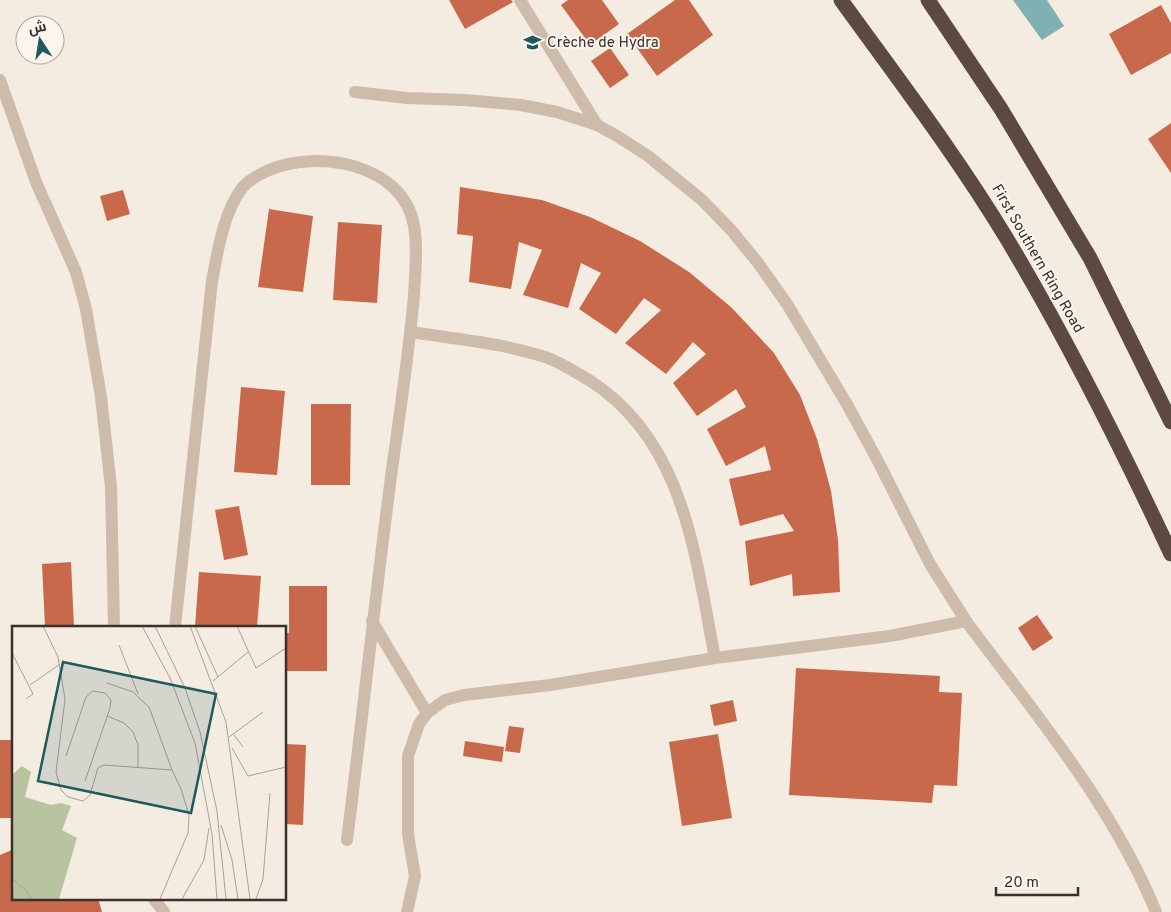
<svg xmlns="http://www.w3.org/2000/svg" width="1171" height="912" font-family="Overpass,Cairo,sans-serif">
<style>
.water{fill:#7fb0b2}
.building{fill:#c8694b}
.lines{fill:none;stroke-linecap:round;stroke-linejoin:round}
.street{stroke:#cdbbac;stroke-width:12}
.highway{stroke:#5c4a42;stroke-width:15}
.labels{text-anchor:middle;dominant-baseline:central;stroke-width:4;stroke-linejoin:round;paint-order:stroke}
.poi-label{font-size:15px;fill:#3b302b;stroke:#fbf5ee;text-anchor:start}
.street-label{font-size:15px;fill:#3b302b;stroke:#fbf5ee}
.inset-road{fill:none;stroke:#aaa098;stroke-width:1}
.view{fill:#1f5a5e;fill-opacity:0.15;stroke:#1f5a5e;stroke-width:2.5}
.inset-edge{fill:none;stroke:#3b302b;stroke-width:2.5}
</style>
<rect width="100%" height="100%" fill="#f4ebe1"/>
<!-- water -->
<polygon class="water" points="1013,0 1047,0 1064,26 1042,40"/>
<!-- building -->
<g class="building">
<polygon points="449,0 511,0 513,2 465,29"/>
<polygon points="568,0 602,0 619,24 590,45 561,5"/>
<polygon points="675,0 689,0 713,35 657,76 627,34"/>
<polygon points="1161,5 1171,23 1171,53 1131,75 1109,34"/>
<polygon points="610,48 629,75 610,88 591,61"/>
<polygon points="1171,123 1171,173 1148,139"/>
<polygon points="460,187 542,200 590,217 640,241 689,272 732,308 774,353 800,395 817,439 831,491 838,540 840,592 793,596 792,574 750,586 745,541 794,531 783,514 740,526 729,479 771,470 765,446 726,466 707,429 746,407 736,389 697,416 673,383 706,354 693,342 666,374 625,343 661,310 644,298 616,334 579,309 601,273 581,263 568,308 523,295 542,250 519,242 511,289 469,282 473,236 457,234"/>
<polygon points="123,190 130,214 107,221 100,196"/>
<polygon points="269,209 313,216 303,292 258,287"/>
<polygon points="338,222 382,225 377,303 333,300"/>
<polygon points="241,387 285,391 277,475 234,472"/>
<polygon points="311,404 351,404 350,485 311,485"/>
<polygon points="239,506 248,555 224,560 215,510"/>
<polygon points="71,562 74,627 45,627 42,564"/>
<polygon points="199,572 261,576 257,627 195,627"/>
<polygon points="289,586 327,586 327,671 285,671 285,633 289,633"/>
<polygon points="1037,615 1053,638 1033,651 1018,628"/>
<polygon points="796,668 940,676 939,692 962,693 957,786 934,785 932,803 789,795"/>
<polygon points="733,700 737,721 714,726 710,705"/>
<polygon points="509,726 524,728 520,753 505,751"/>
<polygon points="718,734 732,818 682,826 669,742"/>
<rect x="0" y="740" width="14" height="78"/>
<polygon points="465,741 504,747 502,762 463,756"/>
<polygon points="285,744 306,745 303,825 285,824"/>
<polygon points="14,849 14,898 98,898 102,912 0,912 0,855"/>
</g>
<g class="lines">
<!-- street -->
<g class="street">
<polyline points="520,0 597,125"/>
<polyline points="0,80 36,182 76,272 86,309 101,397 111,487 114,627"/>
<polyline points="355,92 407,98 465,100 521,105 557,112 597,125 617,136 648,156 702,200 732,231 758,263 787,304 848,406 879,463 930,564 966,621"/>
<path d="M411,332C455,339 502,343 545,357C560,362 575,372 589,380C685,441 695,556 715,658"/>
<polyline points="372,621 427,713"/>
<path d="M175,627L212,281C218,250 223,214 242,188C249,180 260,174 269,170C318,149 404,164 414,226C418,248 415,273 414,295C409,351 401,406 393,462C376,588 363,714 347,840"/>
<polyline points="153,898 164,912"/>
<path d="M407,912L415,876L408,834V756L419,724L427,713L445,700L464,695L550,685L715,658L890,636L966,621C1035,714 1112,804 1156,912"/>
</g>
<!-- highway -->
<g class="highway">
<path d="M841,0C898,79 957,156 1007,239C1068,341 1121,447 1171,554"/>
<polyline points="928,0 1001,109 1090,258 1171,422"/>
</g>
</g>
<!-- icons -->
<defs>
<symbol id="school-bare" viewBox="-9 -9 18 18"><path d="M0-5L7-2L0 1L-7-2ZM-4 1L0 2.5L4 1V4Q0 6-4 4Z" fill="#1f5a5e" stroke="#fbf5ee" stroke-width="2.5" paint-order="stroke"/></symbol>
</defs>
<g fill-rule="evenodd">
<use href="#school-bare" x="520" y="30" width="25" height="25"/>
</g>
<g class="labels">
<!-- poi labels -->
<g class="poi-label">
<text x="547" y="43">Crèche de Hydra</text>
</g>
<!-- street labels -->
<g class="street-label">
<text transform="translate(1037 259) rotate(60)">First Southern Ring Road</text>
</g>
</g>
<!-- overview -->
<g transform="translate(12 626)">
<rect width="274" height="274" fill="#f4ebe1"/>
<path d="M10,140L19,146L13,171L39,179L49,177L59,180L50,204L65,212L47,273H0V149Z" fill="#b8c4a0"/>
<path class="inset-road" d="M31,0L46,31L53,73L44,146L49,164L56,171L71,175L78,169L86,142L92,139L160,144L169,163L177,189L176,207L148,273M130,0L158,52L183,117L200,208L205,273M143,0L173,62L188,106L205,185L214,273M178,0L214,96L238,273M183,0L206,51M225,0L244,42L274,22M107,19L126,68M0,27L21,68L14,73M201,55L236,26M95,57L121,66L137,81L160,144M18,59L48,38M95,90L112,97L121,106L126,119V141M222,109L231,121M217,111L251,86M220,122L236,150L274,141M54,130L74,71L81,65L93,67L99,74L98,82L73,155M209,199L220,234L226,273M0,253L14,264L19,273M170,273L192,234L197,202M244,273L251,253L258,167"/>
<path class="view" d="M51,36L204,68L179,187L26,155Z"/>
<rect width="274" height="274" class="inset-edge"/>
</g>
<!-- north arrow -->
<g transform="translate(40 40) rotate(348)"><circle r="24" fill="#fbf5ee" stroke="#aea6a0"/>
<path d="M0-4L9 19L0 12L-9 19Z" fill="#1f5a5e"/>
<text y="-8" font-size="14" font-weight="bold" text-anchor="middle" fill="#3b302b">ش</text>
</g>
<!-- scale -->
<path d="M996 887v8h82v-8" fill="none" stroke="#3b302b" stroke-width="2.5"/>
<text x="1004" y="887" font-size="15" fill="#3b302b" stroke="#fbf5ee" stroke-width="4" paint-order="stroke">20 m</text>
</svg>
